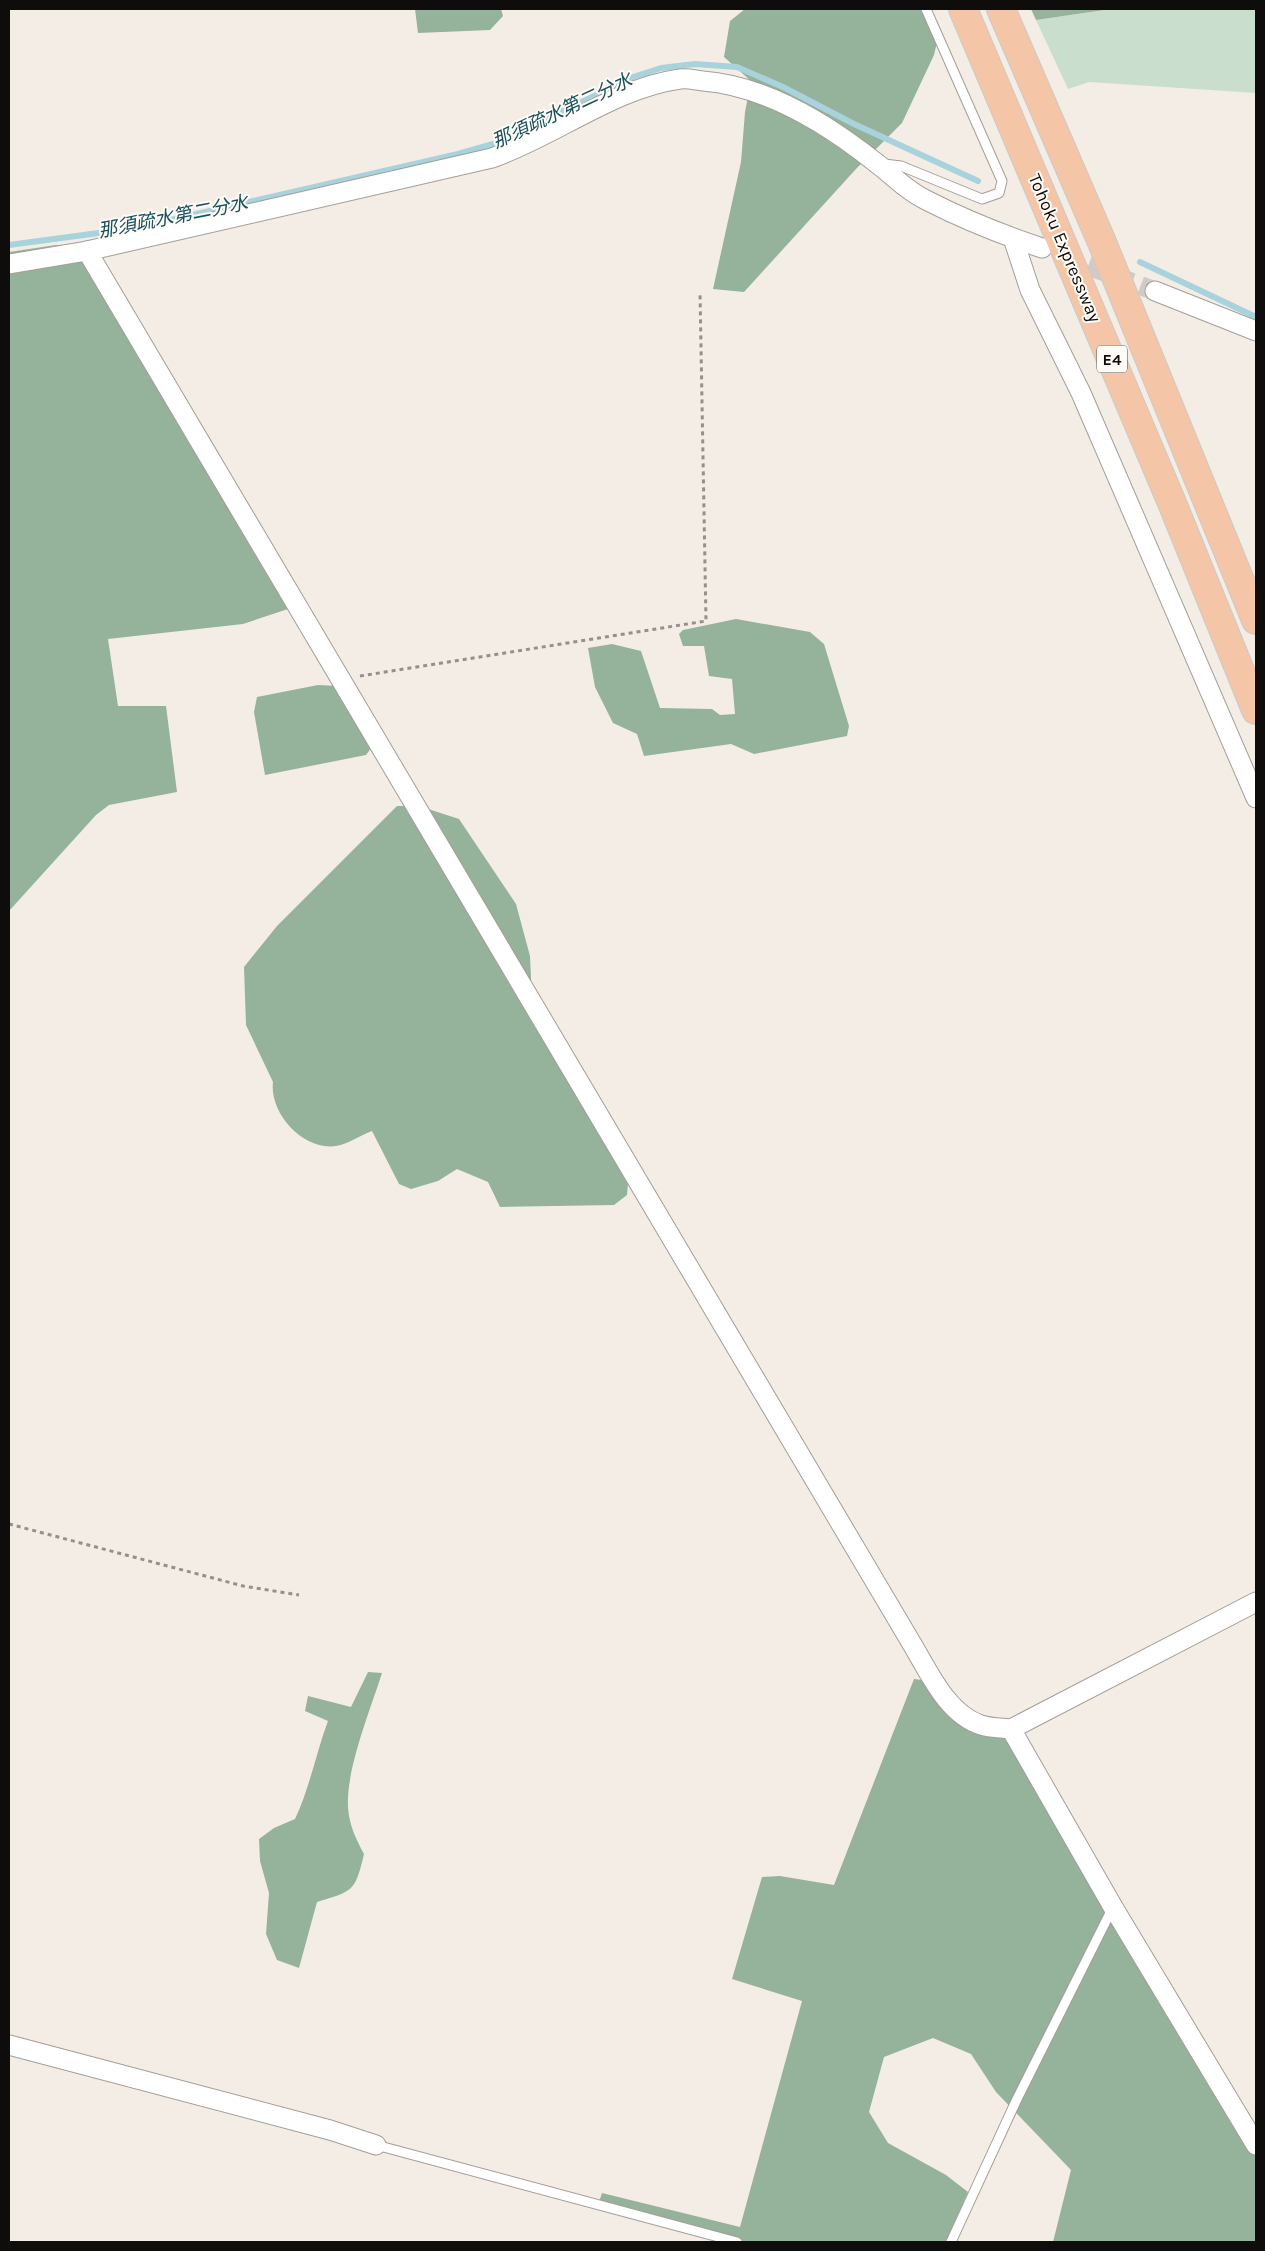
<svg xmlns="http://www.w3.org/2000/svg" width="1265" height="2251" font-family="Karla,'Noto Sans JP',sans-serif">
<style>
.green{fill:#cadecd}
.forest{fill:#95b29b}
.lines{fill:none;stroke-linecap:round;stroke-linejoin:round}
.stream{stroke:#a8d2dc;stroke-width:6}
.street-tunnel{stroke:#d2cbc5;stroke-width:19;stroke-dasharray:19 9;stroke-linecap:butt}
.lane-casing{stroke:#a49e98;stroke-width:11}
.street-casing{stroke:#a49e98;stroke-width:21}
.highway-casing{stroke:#cacac9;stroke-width:30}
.path{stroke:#95908b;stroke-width:3;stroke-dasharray:4 4;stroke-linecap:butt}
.lane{stroke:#fff;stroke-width:9}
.street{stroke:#fff;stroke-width:19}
.highway{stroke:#f4c5a7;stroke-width:28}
.labels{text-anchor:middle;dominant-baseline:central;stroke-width:4;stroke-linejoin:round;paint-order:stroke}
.shield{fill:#fffbf7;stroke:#575452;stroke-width:1}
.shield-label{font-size:16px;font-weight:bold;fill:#0f0d0b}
.street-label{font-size:18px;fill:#0f0d0b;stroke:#fffbf7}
.water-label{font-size:19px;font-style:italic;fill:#16505c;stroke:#fffbf7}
</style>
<rect width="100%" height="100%" fill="#f4ede6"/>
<!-- green -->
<polygon class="green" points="1111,9 1256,9 1256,93 1089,82 1068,89 1036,20"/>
<!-- forest -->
<g class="forest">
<polygon points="415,9 501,9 503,16 490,30 418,33"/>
<polygon points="745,9 923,9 937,42 934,55 902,123 856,169 744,292 713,289 741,162 745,112 751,81 724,57 730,21"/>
<polygon points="1031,9 1111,9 1036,20"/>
<polygon points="56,245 75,247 113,279 212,442 288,576 297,597 288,609 243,624 108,639 118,706 166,706 177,792 109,805 96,815 9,911 9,252"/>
<polygon points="736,619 810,632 824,644 849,726 847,736 754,754 731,744 644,756 637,734 613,723 595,687 588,648 612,644 641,651 660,708 712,709 720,715 735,714 732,679 709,676 704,646 683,646 679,634 683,630"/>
<polygon points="318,685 337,686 371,748 366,755 265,775 254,712 257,697"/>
<path d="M397,806H419L459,819L516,904L530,956L533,1022L628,1183L627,1195L614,1205L500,1207L488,1182L457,1169L438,1181L411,1189L399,1184L372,1131C361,1135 348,1144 336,1146C303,1151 269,1113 273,1082L246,1025L244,967L277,926Z"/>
<path d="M368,1672L382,1673C370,1711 346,1769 348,1807C349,1825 356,1839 364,1854C355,1892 353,1891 317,1902L299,1968L277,1960L266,1934L269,1893L260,1861L259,1839L274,1828L295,1819C310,1787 316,1753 328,1721L305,1711L308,1696L351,1707Z"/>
<polygon points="914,1679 930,1681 951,1709 1006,1732 1256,2151 1256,2242 1053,2242 1071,2170 996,2092 971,2054 933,2038 884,2057 869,2112 888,2143 946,2175 968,2192 946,2242 747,2242 599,2202 602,2193 740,2227 802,2001 732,1979 762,1877 780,1876 834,1885"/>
</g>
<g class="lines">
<!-- stream -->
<g class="stream">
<polyline points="9,245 136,228 458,154 500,142 633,77 661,68 695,64 737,67 783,87 854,124 978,181"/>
<polyline points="1140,262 1256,317"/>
</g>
<!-- street-tunnel -->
<polyline class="street-tunnel" points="1062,256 1155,291"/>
<defs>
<g id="lane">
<polyline points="884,164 901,166 982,199 999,193 1002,181 926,9"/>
<polyline points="376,2145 737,2242"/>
<polyline points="951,2242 1017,2099 1113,1907"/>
</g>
<g id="street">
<polyline points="1013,238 1030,290 1081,393 1256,798"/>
<path d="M87,251L912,1644C929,1672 947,1714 981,1725C990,1728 1002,1728 1011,1729L1256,1602"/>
<path d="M9,264L87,251L492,158C555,136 614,88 680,79C687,78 695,80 703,81C766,86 826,123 875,162C894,176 904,189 926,200C963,219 1003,235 1042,248"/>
<polyline points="1155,291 1256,331"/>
<polyline points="1011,1729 1113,1907 1256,2145"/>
<polyline points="9,2045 330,2130 376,2145"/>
</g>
<g id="highway">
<polyline points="963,9 1172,503 1256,710"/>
<polyline points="1001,9 1101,240 1256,620"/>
</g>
</defs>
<!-- lane casing -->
<use href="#lane" class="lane-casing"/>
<!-- street casing -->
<use href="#street" class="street-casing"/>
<!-- highway casing -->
<use href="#highway" class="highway-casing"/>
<!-- path -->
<g class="path">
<polyline points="360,676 706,621 700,292"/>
<polyline points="9,1524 243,1586 299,1595"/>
</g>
<!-- lane -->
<use href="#lane" class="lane"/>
<!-- street -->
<use href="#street" class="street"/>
<!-- highway -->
<use href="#highway" class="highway"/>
</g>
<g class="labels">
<!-- shield labels -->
<rect class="shield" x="1097" y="345.5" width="30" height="27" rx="4"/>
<g class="shield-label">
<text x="1112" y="359">E4</text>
</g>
<!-- street labels -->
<g class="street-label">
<text transform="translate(1065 248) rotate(67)">Tohoku Expressway</text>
</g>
<!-- water labels -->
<g class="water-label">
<text transform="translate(562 111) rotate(-25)">那須疏水第二分水</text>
<text transform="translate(173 217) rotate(-11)">那須疏水第二分水</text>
</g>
</g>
<!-- border -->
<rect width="1265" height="2251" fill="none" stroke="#0f0d0b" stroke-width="20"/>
</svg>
